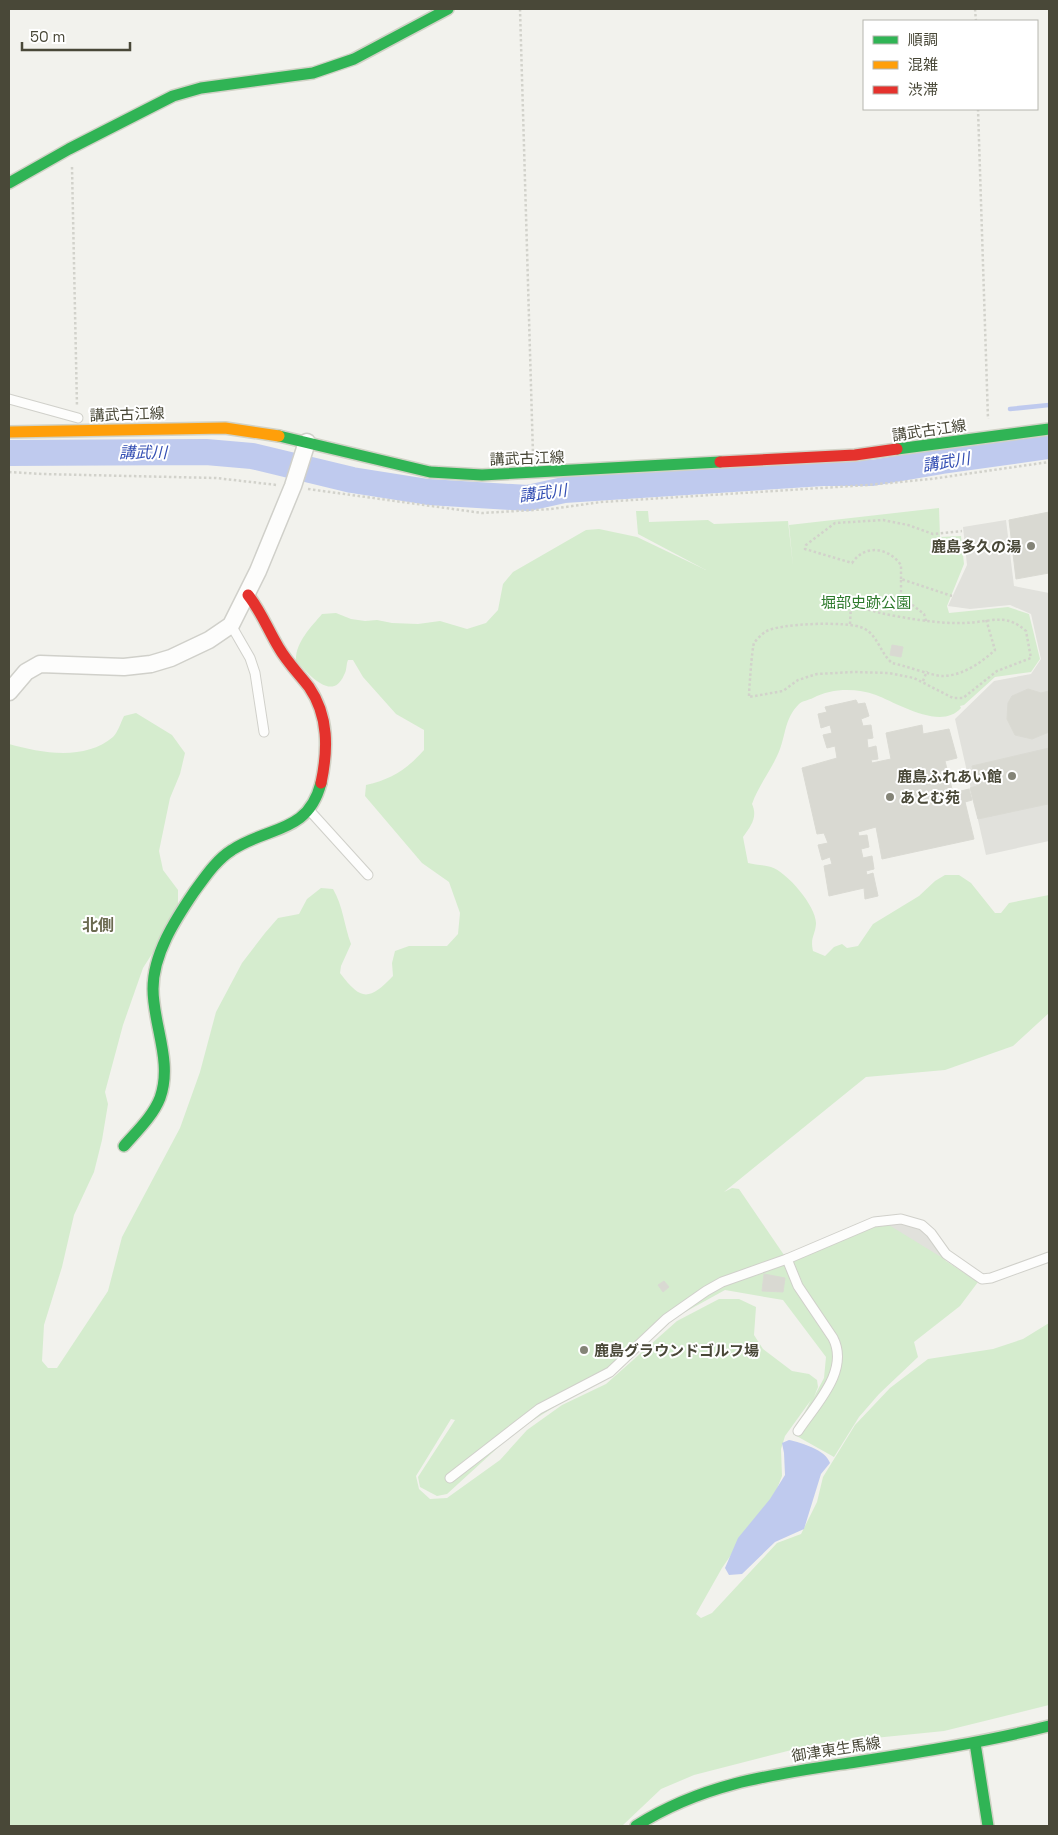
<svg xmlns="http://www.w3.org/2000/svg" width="1058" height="1835" font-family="'Space Grotesk','Noto Sans JP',sans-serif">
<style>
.green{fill:#d5ecce;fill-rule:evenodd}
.parking{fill:#e1e1dc}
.water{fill:#bfcaee}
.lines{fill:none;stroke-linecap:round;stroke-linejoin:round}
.stream{stroke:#bfcaee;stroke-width:4.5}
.river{stroke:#bfcaee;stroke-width:26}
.building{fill:#d9d9d2;stroke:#dadad3}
.lane-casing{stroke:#d0d0ca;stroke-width:11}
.street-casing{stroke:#d0d0ca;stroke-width:19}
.fast-casing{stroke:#d1d2c6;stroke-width:14}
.slow-casing{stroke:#d1d2c6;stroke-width:14}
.jam-casing{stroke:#d1d2c6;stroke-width:14}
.path{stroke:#d2d2cb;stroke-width:2.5;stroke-dasharray:2.5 2.5;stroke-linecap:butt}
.lane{stroke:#fdfdfc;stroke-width:9}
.street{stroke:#fdfdfc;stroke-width:16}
.fast{stroke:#30b455;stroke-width:11}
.slow{stroke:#ff9f0a;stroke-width:11}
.jam{stroke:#e5322d;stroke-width:11}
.poi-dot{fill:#848477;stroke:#fff;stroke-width:2}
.labels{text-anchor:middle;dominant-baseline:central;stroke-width:4;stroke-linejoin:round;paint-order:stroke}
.street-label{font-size:15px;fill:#494838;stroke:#fff}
.poi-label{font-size:15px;font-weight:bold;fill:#494838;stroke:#fff;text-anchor:end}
.park-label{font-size:15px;fill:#2d7a2c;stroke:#fff}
.water-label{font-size:16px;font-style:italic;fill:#334eb3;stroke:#fff}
.neighbourhood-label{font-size:16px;font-weight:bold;fill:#6b6a50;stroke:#fff}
</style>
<rect width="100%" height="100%" fill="#f2f2ed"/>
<!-- green -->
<path class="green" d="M939,508L940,537L961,536L964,564L947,606L949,613L1008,607L1029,614L1040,659L1031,672L995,677L964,705L960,706L961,708C941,731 897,703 876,695C856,688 832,688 813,698C809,700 802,701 799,704C785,718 786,733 780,749C773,768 759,784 752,804C758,817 751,826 743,837L748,863C755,865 764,865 771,867C787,872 817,907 816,924C815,936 810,937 813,951L825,956L834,947L842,944L847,948L858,946L873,924L919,896L935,881L945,875H959L971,883L995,913H1001L1009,903L1049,895V1013L1013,1046L945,1070L866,1077L724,1192L732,1188L739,1189L784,1255L795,1258L890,1220L927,1231L946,1261L978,1282L960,1306L914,1342L918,1357L879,1394L859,1417L834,1457L793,1434L811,1400L785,1436L781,1449L782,1476L769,1509L740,1542L722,1568L696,1614L701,1618L712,1613L777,1543L801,1534L817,1502L823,1477L855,1425L890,1388L928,1359L993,1349L1023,1339L1049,1323V1705L944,1731L815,1744L694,1775L661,1789L622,1826H9V744C41,753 85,761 113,737C118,732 121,722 124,716L136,713L172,735L185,753L180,774L170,798L159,851L163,870L178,890V913L143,968L123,1025L105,1092L108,1104L102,1140L94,1172L74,1215L62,1267L44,1325L42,1361L48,1368H57L108,1291L122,1237L180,1128L200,1072L216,1012L242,963L265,933L278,918L299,914L307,899L321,888L333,889C343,906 344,925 351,944L341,966L340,973C361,1001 369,1001 393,976L392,963L395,951L409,946H447L458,934L460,913L449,882L422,863L365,796L366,785C392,779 406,770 424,750V730L396,714L363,677L353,660H348C346,664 347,671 344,675C332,703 308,673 296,661C295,643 311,627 322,614L336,613L351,619L365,621L377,620L392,623L418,624L440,621L467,629L486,623L498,610L503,584L513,572L586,530L599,529L637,537L706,570L638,534L636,511H648L649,522L708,520L714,524L788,521L793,566L789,525ZM725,1290L783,1300L826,1357L824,1378L814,1397L818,1387L817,1380L809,1374L792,1371L763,1349L754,1335L756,1307L739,1299H719L677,1321L606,1384L562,1405L527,1430L500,1460L447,1498L430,1499L419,1489L416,1476L451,1419L455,1420L418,1477L420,1487L437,1496L447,1494L516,1431L559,1404L601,1382L676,1317Z"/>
<!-- parking -->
<g class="parking">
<polygon points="1006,520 1014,586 1049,593 1049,841 986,855 955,719 994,681 1031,674 1041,659 1031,614 1010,605 970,609 948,606 967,565 963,527"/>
<polygon points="890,1221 921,1226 941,1257 884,1222"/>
</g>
<!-- water -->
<path class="water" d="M789,1440C802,1443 826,1450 830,1463L821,1474L804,1529L775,1542L742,1574L729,1575L725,1568L738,1538L770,1499L785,1475L784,1453L782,1443Z"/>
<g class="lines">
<!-- stream -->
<polyline class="stream" points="1010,409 1049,405"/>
<!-- river -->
<polyline class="river" points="9,453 206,452 252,456 352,480 428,492 528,498 564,490 823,473 872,473 942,461 1049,446"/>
</g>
<!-- building -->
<g class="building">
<polygon points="1049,512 1049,573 1016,579 1009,520"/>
<polygon points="870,596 881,598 879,607 868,605"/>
<polygon points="892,645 903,647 901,657 890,655"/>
<polygon points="1028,689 1041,693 1049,691 1049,732 1032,739 1015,735 1007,719 1008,703 1012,696"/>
<polygon points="856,700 858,704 865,703 869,716 861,719 863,726 871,725 873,738 867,739 868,748 876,746 878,759 871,760 872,763 891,759 886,733 922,725 923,734 949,729 957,758 945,761 953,793 969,789 972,800 965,802 974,839 882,859 876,827 858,832 859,836 867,835 869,847 861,849 863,858 872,856 874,869 866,871 867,875 873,873 878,896 865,899 864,888 829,896 824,866 832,864 830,857 822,860 818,845 828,843 824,833 817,834 802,768 837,758 835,746 827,748 823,735 832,733 830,725 821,728 818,714 827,712 825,707"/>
<polygon points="1049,748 1049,808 1048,804 978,819 970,788 977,786 972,766"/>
<polygon points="764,1274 785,1278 783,1292 762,1291"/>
<polygon points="664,1281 669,1287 663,1292 658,1285"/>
</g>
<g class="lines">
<defs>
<g id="lane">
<polyline points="9,399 78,418"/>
<polyline points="231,625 250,658 255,673 264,732"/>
<polyline points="310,811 368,875"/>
<path d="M787,1259L798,1286L833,1338C850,1371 815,1405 798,1431"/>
<polyline points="450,1478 539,1409 610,1372 666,1319 706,1291 722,1282 787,1259 874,1222 901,1219 922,1225 931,1233 946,1254 982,1279 991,1278 1049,1257"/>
</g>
<polyline id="street" points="9,692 26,672 40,664 124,667 151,664 171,658 209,640 231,625 258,571 293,486 307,442"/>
<g id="fast">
<polyline points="9,183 69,149 173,96 201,88 313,73 354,59 448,9"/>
<polyline points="279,436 430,472 482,475 720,462"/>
<polyline points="897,449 1049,429"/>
<path d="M124,1146C137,1131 153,1116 160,1098C173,1062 153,1025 153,989C153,954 175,920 194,892C205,877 216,860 232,850C268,826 308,834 321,783"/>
<polyline points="975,1743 988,1826"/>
<path d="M636,1826C705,1782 776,1774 856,1762C921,1752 985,1742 1049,1726"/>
</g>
<polyline id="slow" points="9,432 225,428 279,436"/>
<g id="jam">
<polyline points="720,462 855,455 897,449"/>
<path d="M248,595C261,611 268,630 279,648C287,662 299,674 309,687C329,716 328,750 321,783"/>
</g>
</defs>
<!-- lane casing -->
<use href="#lane" class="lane-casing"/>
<!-- street casing -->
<use href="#street" class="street-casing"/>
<!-- fast casing -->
<use href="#fast" class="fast-casing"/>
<!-- slow casing -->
<use href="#slow" class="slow-casing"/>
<!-- jam casing -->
<use href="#jam" class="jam-casing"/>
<!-- path -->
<g class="path">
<polyline points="520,9 533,455"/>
<polyline points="975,9 976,21"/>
<polyline points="978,109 988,419"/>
<polyline points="72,167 77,407"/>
<polyline points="9,472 42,474 216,478 277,485"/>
<polyline points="308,489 482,513 551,509 601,502 868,485 931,479 1049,462"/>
<path d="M901,579V565C888,547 865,544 852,563L805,549L806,545L835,523L883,520L908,525L933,534L962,531"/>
<path d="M852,600L851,605L844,604L845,599L847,597C855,600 860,606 867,609C879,614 912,619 927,621C943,623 960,624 976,622C997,620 1008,615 1026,631L1031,658L997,671L963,698H953L914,678L889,673L854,672L817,674L798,680L783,691L749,697C749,690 752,648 754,643C756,640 762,634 765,632C778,623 849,621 863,628C878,635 880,653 892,663C903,665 933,676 942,676C962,676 981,663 995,650L986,619"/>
<polyline points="926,621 924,614 901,596 901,579 952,596"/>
<polyline points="850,624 851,605"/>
<polyline points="923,681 927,671"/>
</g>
<!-- lane -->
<use href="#lane" class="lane"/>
<!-- street -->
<use href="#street" class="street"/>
<!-- fast -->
<use href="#fast" class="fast"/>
<!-- slow -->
<use href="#slow" class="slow"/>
<!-- jam -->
<use href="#jam" class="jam"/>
</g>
<!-- markers -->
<g class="poi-dot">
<circle cx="1031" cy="546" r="5"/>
<circle cx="1012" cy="776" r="5"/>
<circle cx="890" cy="797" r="5"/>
<circle cx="584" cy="1350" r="5"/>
</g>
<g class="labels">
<!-- street labels -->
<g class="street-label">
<text transform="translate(127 414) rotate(-2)">講武古江線</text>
<text transform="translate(929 430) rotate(-8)">講武古江線</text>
<text transform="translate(527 458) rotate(-2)">講武古江線</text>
<text transform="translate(836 1749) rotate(-9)">御津東生馬線</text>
</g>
<!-- poi labels -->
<g class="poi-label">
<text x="1021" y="546">鹿島多久の湯</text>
<text x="1002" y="776">鹿島ふれあい館</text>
<text x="900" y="797" text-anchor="start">あとむ苑</text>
<text x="594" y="1350" text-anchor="start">鹿島グラウンドゴルフ場</text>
</g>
<!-- park labels -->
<g class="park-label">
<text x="866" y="602">堀部史跡公園</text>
</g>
<!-- water labels -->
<g class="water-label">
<text x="143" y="452">講武川</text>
<text transform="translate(946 462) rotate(-9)">講武川</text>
<text transform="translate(543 493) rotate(-7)">講武川</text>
</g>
<!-- neighbourhood labels -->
<g class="neighbourhood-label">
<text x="98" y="925">北側</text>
</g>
</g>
<!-- border -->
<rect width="1058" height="1835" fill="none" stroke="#494838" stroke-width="20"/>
<!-- legend -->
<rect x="863" y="20" width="175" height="90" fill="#ffffff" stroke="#b6b6af"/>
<rect x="873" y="36" width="25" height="8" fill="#30b455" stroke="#b6b6af"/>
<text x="908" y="45" font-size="15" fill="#494838">順調</text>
<rect x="873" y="61" width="25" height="8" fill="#ff9f0a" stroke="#b6b6af"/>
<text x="908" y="70" font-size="15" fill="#494838">混雑</text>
<rect x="873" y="86" width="25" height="8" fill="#e5322d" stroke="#b6b6af"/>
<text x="908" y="95" font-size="15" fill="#494838">渋滞</text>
<!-- scale -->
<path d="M22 42v8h108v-8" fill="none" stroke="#494838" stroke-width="2.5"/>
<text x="30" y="42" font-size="15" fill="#494838" stroke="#ffffff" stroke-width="4" paint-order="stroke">50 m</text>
</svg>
